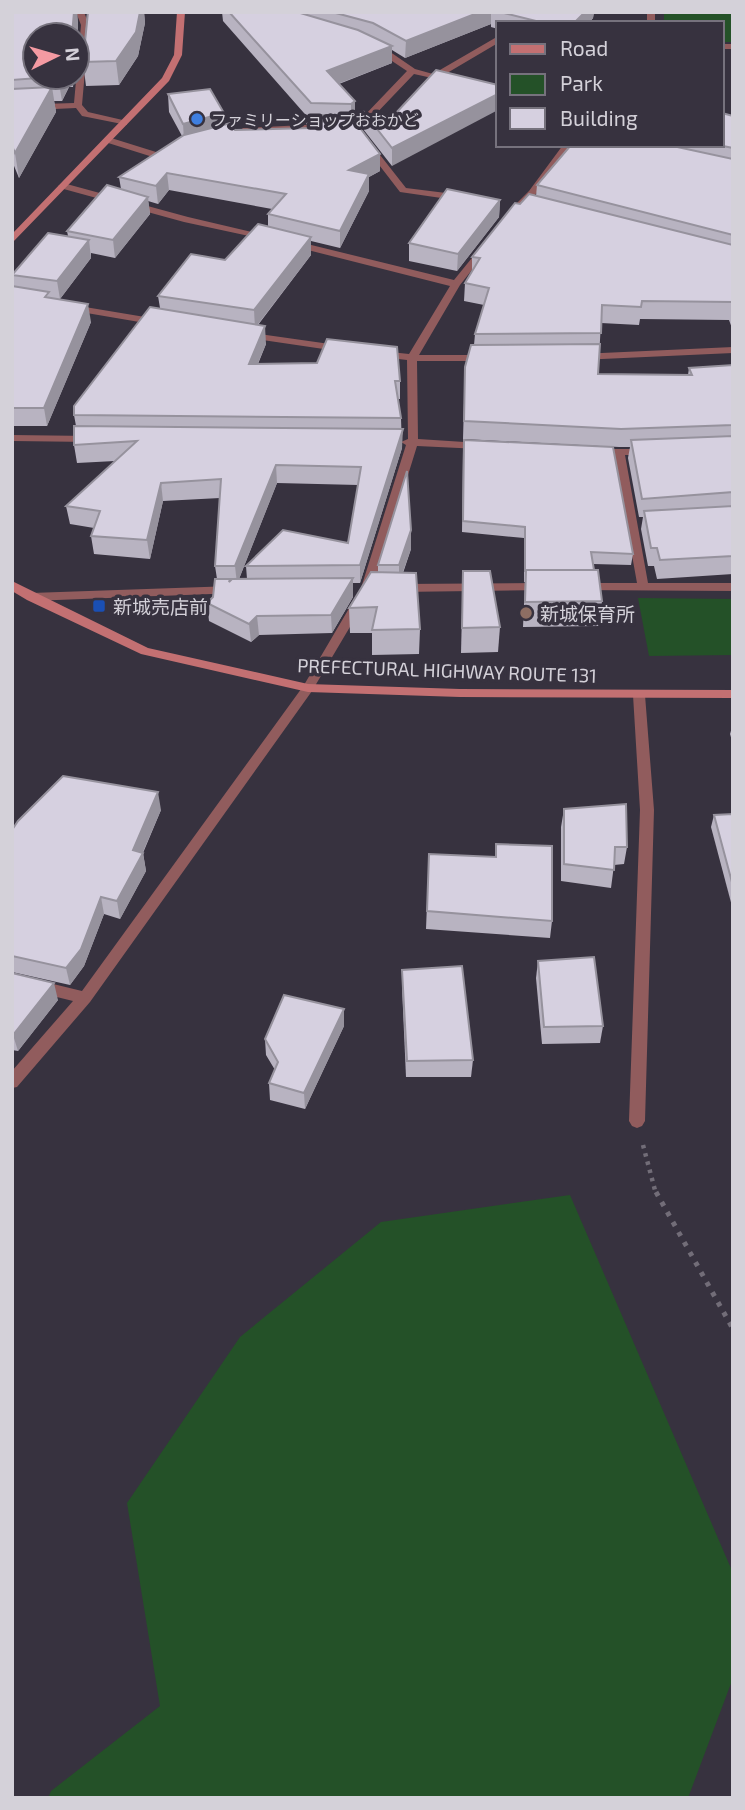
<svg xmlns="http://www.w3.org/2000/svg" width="745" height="1810" font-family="'Exo 2','Noto Sans JP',sans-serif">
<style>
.green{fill:#245128}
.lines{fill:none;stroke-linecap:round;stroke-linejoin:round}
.path-far1{stroke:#726d78;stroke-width:4.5;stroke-dasharray:3.5 5;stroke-linecap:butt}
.path{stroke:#726d78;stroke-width:5;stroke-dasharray:4.5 7;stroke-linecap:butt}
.street{fill:#915c5d;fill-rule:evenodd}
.secondary{fill:#c37072;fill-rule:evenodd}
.wall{fill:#b8b3c1;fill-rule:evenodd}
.shaded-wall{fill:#96929d}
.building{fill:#d6d0e0;stroke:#96929d;stroke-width:2}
.shop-dot{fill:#3f7fe0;stroke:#37323f;stroke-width:2.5}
.transit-dot{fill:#1a4fb4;stroke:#37323f;stroke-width:2.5}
.education-dot{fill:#8d6e63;stroke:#37323f;stroke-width:2.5}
.labels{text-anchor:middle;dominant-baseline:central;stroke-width:7;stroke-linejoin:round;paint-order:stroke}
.far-poi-label{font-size:16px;fill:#d4d1d9;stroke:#37323f;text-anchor:start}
.poi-label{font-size:19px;fill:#d4d1d9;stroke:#37323f;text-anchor:start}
.street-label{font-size:19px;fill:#d4d1d9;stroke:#37323f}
</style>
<rect width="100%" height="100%" fill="#37323f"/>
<!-- green -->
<g class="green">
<polygon points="664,12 733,12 733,42 722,42 722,23 664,23"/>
<polygon points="638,598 733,599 733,655 649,656"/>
<polygon points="570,1195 733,1573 733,1678 688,1798 48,1798 51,1791 160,1706 127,1503 240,1337 381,1222"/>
</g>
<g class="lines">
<!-- path-far1 -->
<polyline class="path-far1" points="643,1145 656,1194"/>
<!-- path -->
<polyline class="path" points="656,1192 733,1329"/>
<!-- street -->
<g class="street">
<polygon points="76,12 84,12 89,25 82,105 88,112 127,121 127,125 82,116 76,108 12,111 12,105 74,103 81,25"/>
<rect x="647" y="12" width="8" height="11"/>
<polygon points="495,38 498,38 498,43 442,76 450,78 450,82 414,74 370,120 357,129 350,127 364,116 407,71 374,49 374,45 380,45 415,69 433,74"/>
<rect x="722" y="44" width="11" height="5"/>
<polygon points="324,124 327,125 327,129 243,134 239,131 243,128"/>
<polygon points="108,137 156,152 170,148 175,151 156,158 105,142 105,138"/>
<polygon points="370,145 373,146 406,188 462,195 467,198 462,201 400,192 366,148"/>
<polygon points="563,145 572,145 535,195 511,219 505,219 505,215 529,191"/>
<polygon points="63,183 188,217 273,237 268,240 184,222 60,188 58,186"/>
<polygon points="295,241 454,280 480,248 486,248 486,252 460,285 419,355 487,355 492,358 487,361 417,361 418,439 480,443 485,446 480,449 417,446 373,588 312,691 90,1002 17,1087 12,1088 12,1071 73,1001 12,986 12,974 82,991 304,685 361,588 406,445 401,442 408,439 407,360 381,357 376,354 381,351 409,354 450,286 292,246 290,244"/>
<polygon points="73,305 157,319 162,322 157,325 69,310 69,306"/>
<polygon points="246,332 344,346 349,349 344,352 242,337 241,335"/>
<polygon points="733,347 733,353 580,360 575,357 580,354"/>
<polygon points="12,435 91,436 96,439 91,442 12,441"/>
<polygon points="598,449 647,449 653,452 647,455 625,455 648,583 733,583 733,591 578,590 576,587 582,583 637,583 614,455 594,454 594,450"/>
<polygon points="540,583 546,587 544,590 400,592 394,588 400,584"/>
<polygon points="233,586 237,587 237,593 31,601 25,597 31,593"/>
<polygon points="639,691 645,695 654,810 645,1121 642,1126 637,1128 632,1126 629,1121 640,810 633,695"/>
</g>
<!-- secondary -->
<g class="secondary">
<polygon points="177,12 185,12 182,55 169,81 12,243 12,234 162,78 174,55"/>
<polygon points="12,581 148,648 308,684 460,689 733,690 733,698 460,697 308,692 141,654 27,600 12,591"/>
</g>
</g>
<!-- wall -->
<g class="wall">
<polygon points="12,12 77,12 78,25 77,40 77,35 35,77 74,77 73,87 69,87 62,101 54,101 56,112 19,178 12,161"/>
<polygon points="87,12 144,12 145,23 138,56 119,85 86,86 83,62 87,14"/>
<path d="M222,12H594L593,18L589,23H498V29L491,27V24L405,58L392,50V63L339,84L355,101V119L353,120L380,154V171L369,177V191L340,248L311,241V255L258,325L266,344L258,364L400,381V399H398L401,418L402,448L360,583H353V597L332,633L259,635L251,642L209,621L207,603L213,597L217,579L215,566L220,498L163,501L150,559L94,554L91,536L94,528L70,524L66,506L115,461L77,463L74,445L76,426L74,415L160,308L158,296L225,260L268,226V214L272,209L169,190L158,204L148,201L150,214L115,258L91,253V258L60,299L91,322L47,426H12V286H14L12,275L68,236L67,231L121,189L119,177L182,136L169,112L168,94L225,124L235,130L307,128V123L321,121H311L223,21ZM277,483L358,485L348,543L246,566L247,579H239Z"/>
<polygon points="436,70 392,166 363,129 363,111 381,129"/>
<polygon points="733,116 733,331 729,320 640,319 639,325 601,323 598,374 688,375 689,368 733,365 733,574 657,579 654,566 648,566 641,529 643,517 639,517 628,458 630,447 619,447 463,439 465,367 474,345 475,334 484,305 464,301 465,283 472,272 472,257 520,204 536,196 537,185 571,145 722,145"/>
<polygon points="500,200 499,217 457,271 409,261 409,243"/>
<polygon points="463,451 633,554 631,565 593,564 602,601 599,626 523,627 525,582 524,582 524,538 462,532"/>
<polygon points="411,530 411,549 403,573 420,629 419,654 372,655 372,633 350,633 349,608 378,572 378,565"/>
<polygon points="463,571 500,627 498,652 461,653"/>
<polygon points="733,724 733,744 730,734"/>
<polygon points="564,809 627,847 624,864 614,865 611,888 561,881 561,827"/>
<polygon points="161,810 143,853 146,871 120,919 104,914 84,966 70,985 12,972 12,830"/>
<polygon points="733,814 733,910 711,827 714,815"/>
<polygon points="496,844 552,921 550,938 426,929 429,854 495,857"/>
<polygon points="538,961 603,1026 600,1043 542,1044 536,978"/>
<polygon points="402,970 473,1060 471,1077 406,1077 402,987"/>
<polygon points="12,973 58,1000 18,1051 12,1050"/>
<polygon points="344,1026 305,1109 270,1100 269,1083 275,1070 266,1055 265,1039"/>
</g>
<!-- shaded-wall -->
<g class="shaded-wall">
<polygon points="74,12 77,12 78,25 77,40 77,35 72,35"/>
<polygon points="140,12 144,12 145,23 138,56 119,85 116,61"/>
<polygon points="480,12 491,12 491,24 405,58 406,41"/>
<polygon points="585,12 594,12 593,18 589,23 574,23"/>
<polygon points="392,46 392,63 327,88 327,71"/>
<polygon points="58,77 68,77 69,87 62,101"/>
<polygon points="52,87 56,112 19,178 15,153"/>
<polygon points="498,94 498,110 392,166 392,148"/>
<polygon points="355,101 355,119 351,121 351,104"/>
<polygon points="224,113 226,130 184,141 183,124"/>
<polygon points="380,154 380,171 369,177 369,191 340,248 340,231 349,170"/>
<polygon points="167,173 169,190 158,204 156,186"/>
<polygon points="148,197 150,214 115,258 113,240"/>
<polygon points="500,200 499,217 457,271 458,254"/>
<polygon points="311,237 311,255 255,328 254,310"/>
<polygon points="89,240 91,258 60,299 57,281"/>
<polygon points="88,304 91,322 47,426 44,408"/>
<polygon points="265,326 266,344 250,382 249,364"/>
<polygon points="403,429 402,448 360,583 360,565"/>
<polygon points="276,465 277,483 237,584 235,566"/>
<polygon points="161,483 163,501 150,559 147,540"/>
<polygon points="411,530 411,549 399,583 399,565"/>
<polygon points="353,578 353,597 332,633 331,615"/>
<polygon points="257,616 259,635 251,642 249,624"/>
<polygon points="158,792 161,810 139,861 143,853 146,871 120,919 117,901 133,850"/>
<polygon points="101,897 104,914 84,966 70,985 66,968"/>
<polygon points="54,983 58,1000 18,1051 13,1035"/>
<polygon points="344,1009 344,1026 305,1109 304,1093"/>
</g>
<!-- building -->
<g class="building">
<polygon points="12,12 74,12 72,35 35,35 35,77 52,77 12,80"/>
<polygon points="88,12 140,12 136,32 116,61 83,62"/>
<polygon points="229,12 297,12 358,30 392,46 327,71 355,101 351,104 311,103"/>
<polygon points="332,12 480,12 406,41 373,23"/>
<polygon points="500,12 585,12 574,23 544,23"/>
<polygon points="436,70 498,85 498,94 392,148 363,111 381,129"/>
<polygon points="52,87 15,153 12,146 12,89"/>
<polygon points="210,89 224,113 183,124 168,94"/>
<polygon points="722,113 733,116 733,148 718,145 722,145"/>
<polygon points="321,115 350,115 380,154 349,170 369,174 340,231 268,214 286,194 167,173 156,186 119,177 184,135 231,123 235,130 310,128 307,123 326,121"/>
<polygon points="571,145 668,145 733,159 733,235 537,185"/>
<polygon points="107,185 148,197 113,240 67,231"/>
<polygon points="447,189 500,200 458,254 409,243"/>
<polygon points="529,194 733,245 733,303 733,302 642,301 641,307 602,305 601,333 475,334 489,288 465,283 480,258 472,257 515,203 520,204"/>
<polygon points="258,224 311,237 254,310 158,296 191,254 225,260"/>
<polygon points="48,233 89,240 57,281 12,275"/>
<polygon points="12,286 49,292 45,297 88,304 44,408 12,408"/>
<polygon points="150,307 265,326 249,364 317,363 327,339 397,347 400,381 395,381 401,418 74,415 74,406"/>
<polygon points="600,344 598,374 692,375 689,368 733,365 733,425 621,429 464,421 465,367 471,345"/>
<polygon points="74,426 403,429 360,565 246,566 283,530 348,543 361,467 276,465 235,566 215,566 221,479 161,483 147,540 91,536 100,511 66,506 137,441 74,445"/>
<polygon points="733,436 733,492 642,499 631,440"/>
<polygon points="464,440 613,447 633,554 591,552 594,570 525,571 525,527 463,521"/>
<polygon points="407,471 411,530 399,565 378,565"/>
<polygon points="733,506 733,556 660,560 657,548 651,548 644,511"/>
<polygon points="526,570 598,570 602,601 525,602"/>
<polygon points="463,571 490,571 500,627 462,628"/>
<polygon points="371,572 416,573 420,629 372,630 377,607 349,608"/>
<polygon points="353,578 331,615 257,616 249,624 207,603 213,597 215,579 230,579 229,582 232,579"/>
<polygon points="63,776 158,792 133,850 143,853 117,901 101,897 81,949 66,968 12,956 12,830 18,821"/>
<polygon points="626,804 627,847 615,847 614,870 564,864 564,809"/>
<polygon points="733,814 733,886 714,815"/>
<polygon points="496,844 552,846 552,921 427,911 429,854 496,857"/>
<polygon points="594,957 603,1026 544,1027 538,961"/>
<polygon points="462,966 473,1060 407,1061 402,970"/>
<polygon points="12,973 54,983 13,1035 12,1034"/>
<polygon points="284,995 344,1009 304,1093 269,1083 278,1062 265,1039"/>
</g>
<!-- markers -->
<circle class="shop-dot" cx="197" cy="119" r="7"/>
<rect class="transit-dot" x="92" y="599" width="14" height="14" rx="3.5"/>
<circle class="education-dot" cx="526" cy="613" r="7"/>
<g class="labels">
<!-- far-poi labels -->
<g class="far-poi-label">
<text x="211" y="119">ファミリーショップおおかど</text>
</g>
<!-- poi labels -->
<g class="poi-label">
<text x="113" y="606">新城売店前</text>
<text x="540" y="613">新城保育所</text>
</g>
<!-- street labels -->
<g class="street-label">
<text transform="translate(447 670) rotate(2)">PREFECTURAL HIGHWAY ROUTE 131</text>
</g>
</g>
<!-- border -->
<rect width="745" height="1810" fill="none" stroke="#d4d1d9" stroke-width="28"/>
<!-- legend -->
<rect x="496" y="21" width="228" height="126" fill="#37323f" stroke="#76727d" stroke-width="2"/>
<rect x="510" y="44" width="35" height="10" fill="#c37072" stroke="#76727d" stroke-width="2"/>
<text x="560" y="56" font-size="21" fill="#d4d1d9">Road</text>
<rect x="510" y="74" width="35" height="21" fill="#245128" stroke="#76727d" stroke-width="2"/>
<text x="560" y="91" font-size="21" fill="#d4d1d9">Park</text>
<rect x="510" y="108" width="35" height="21" fill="#d6d0e0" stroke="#76727d" stroke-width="2"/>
<text x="560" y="126" font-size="21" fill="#d4d1d9">Building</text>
<!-- north arrow -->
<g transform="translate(56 56) rotate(85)"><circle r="33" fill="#37323f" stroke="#76727d" stroke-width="2"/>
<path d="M0-5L12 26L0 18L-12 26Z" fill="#f49aa2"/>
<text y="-10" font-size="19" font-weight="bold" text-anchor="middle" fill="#d4d1d9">N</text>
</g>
</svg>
